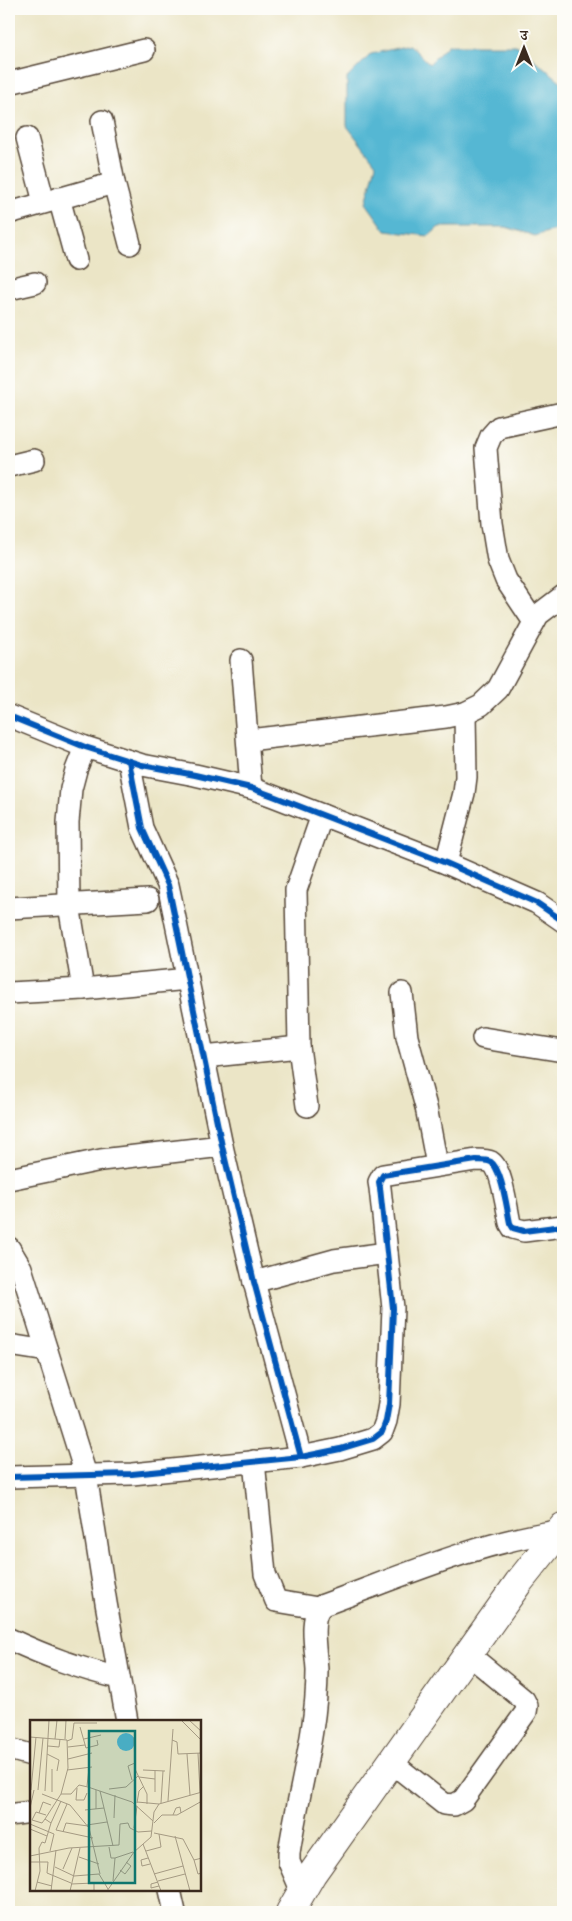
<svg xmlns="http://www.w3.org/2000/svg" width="572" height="1921" font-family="'EB Garamond','Noto Serif Devanagari',serif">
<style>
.water{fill:#54b7d3;stroke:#487078}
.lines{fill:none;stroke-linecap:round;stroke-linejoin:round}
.minor-casing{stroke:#554637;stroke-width:24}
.major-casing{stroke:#554637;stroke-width:30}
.minor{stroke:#fff;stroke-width:21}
.major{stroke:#fff;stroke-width:28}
.cycleway-casing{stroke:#fdfcf7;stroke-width:9}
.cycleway{stroke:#0057b8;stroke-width:6}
.inset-road{fill:none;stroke:#a59a83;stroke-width:1}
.view{fill:#0f766e;fill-opacity:0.15;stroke:#0f766e;stroke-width:2.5}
.inset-edge{fill:none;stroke:#3b2a1e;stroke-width:2.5}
</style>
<rect width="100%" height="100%" fill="#fdfcf7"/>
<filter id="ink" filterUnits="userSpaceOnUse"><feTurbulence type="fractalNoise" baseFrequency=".02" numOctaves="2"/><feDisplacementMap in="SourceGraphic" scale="10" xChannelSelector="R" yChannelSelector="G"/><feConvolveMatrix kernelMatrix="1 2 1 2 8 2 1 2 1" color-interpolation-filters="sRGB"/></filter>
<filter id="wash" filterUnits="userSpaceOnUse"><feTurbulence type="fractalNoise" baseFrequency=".0096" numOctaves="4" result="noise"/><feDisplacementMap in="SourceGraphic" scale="20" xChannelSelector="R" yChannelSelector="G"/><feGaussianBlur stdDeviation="1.12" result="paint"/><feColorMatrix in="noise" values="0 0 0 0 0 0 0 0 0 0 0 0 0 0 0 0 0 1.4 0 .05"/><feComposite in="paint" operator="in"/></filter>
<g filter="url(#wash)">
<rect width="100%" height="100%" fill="#ebe5c6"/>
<!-- water -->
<polygon class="water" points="410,45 429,64 448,45 516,45 563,83 563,227 535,236 506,227 439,227 429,236 386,231 366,203 376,164 347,126 347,78 371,54"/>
</g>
<g filter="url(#ink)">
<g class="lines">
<defs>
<g id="minor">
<polyline points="9,83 144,50"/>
<polyline points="27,138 44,202"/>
<polyline points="114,183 130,244"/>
<polyline points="59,198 76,260"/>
<polyline points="9,213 114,183 102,121"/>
<polyline points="9,289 35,283"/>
<polyline points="9,466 34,460"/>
<polyline points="534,622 506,580 498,560 492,524 486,448 491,436 499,427 563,413"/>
<polyline points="241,660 251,788"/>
<polyline points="9,716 85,747 142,765 195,775 251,788 273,796 446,863 537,903 563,921"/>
<polyline points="248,740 446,717 465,713 481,705 498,689 538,615 563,596"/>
<polyline points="129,761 142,828 168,885 171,899 222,1146 254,1282 301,1457"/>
<polyline points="446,863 464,793 466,777 465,713"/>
<polyline points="9,908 148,900"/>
<polyline points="83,989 69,905 68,822 71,789 76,770 85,747"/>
<polyline points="9,993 83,989 188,979"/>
<polyline points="402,993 407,1037 426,1107 437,1165"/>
<polyline points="483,1038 563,1051"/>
<polyline points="204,1057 299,1047"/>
<polyline points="307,1106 299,1047 296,890 322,815"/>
<polyline points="9,1179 101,1160 222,1146"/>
<polyline points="9,1248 21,1268 86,1475 106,1603 127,1721"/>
<polyline points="254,1282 334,1260 387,1253"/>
<polyline points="9,1345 47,1351"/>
<polyline points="254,1461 265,1574 276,1601 318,1608"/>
<path d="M9,1477L132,1474L301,1457L340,1449L373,1439L382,1432L386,1421L389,1404L393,1308L380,1188L379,1182L383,1175L476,1160C481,1160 487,1160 491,1162C502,1169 507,1210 510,1223L513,1228L524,1231L563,1226"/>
<path d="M9,1639C48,1657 78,1668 119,1678"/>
<polyline points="9,1749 31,1755"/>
<polyline points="391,1762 444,1804 454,1805 463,1800 526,1712 527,1706 524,1700 468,1654"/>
<polyline points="9,1815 31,1812"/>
<polyline points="170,1890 175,1912"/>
<path d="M302,1892L289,1862V1853C298,1792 317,1733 317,1671C317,1654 307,1616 323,1605C400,1577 476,1543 558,1531"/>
</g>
<polyline id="major" points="290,1912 312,1874 519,1582 563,1527"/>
</defs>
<!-- minor casing -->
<use href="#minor" class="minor-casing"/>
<!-- major casing -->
<use href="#major" class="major-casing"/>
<!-- minor -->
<use href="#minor" class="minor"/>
<!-- major -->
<use href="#major" class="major"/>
<defs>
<g id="cycleway">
<polyline points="9,716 85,747 142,765 195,775 251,788 273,796 446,863 537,903 563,921"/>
<polyline points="129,761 142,828 168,885 171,899 222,1146 254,1282 301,1457"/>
<path d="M9,1477L132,1474L301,1457L340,1449L373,1439L382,1432L386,1421L389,1404L393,1308L380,1188L379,1182L383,1175L476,1160C481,1160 487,1160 491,1162C502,1169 507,1210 510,1223L513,1228L524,1231L563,1226"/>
</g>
</defs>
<!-- cycleway casing -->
<use href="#cycleway" class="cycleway-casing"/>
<!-- cycleway -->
<use href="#cycleway" class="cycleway"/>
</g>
</g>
<!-- overview -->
<g transform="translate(30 1720)">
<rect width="171" height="171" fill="#ebe5c6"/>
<path d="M87 22a9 9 0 1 1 18 0a9 9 0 1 1-18 0Z" fill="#54b7d3"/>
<path class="inset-road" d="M151,0L172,21M159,0L172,12M50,7L56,28L68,25L67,20M0,17L37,20L38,48L31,74H41L49,65L58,67L102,82L123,101M104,17L105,49L117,74V84M25,19L27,0M35,19L36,0M54,19L71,15M142,20L147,22L148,34L172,33M37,21L42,19L44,3H67M18,26L29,27L30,19M38,27L55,25M168,33L170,72M17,34L29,40L27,51M157,34L160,75M38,39L62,33M37,50L62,47M113,50L135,51M109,57L125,59M102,60L98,46L105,43M57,66L59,48M47,68L46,80H54L57,73M79,69L96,67L108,56M1,70L6,17M8,70L13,18M15,71L19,0M70,71L83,126M22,72V49M125,72V50M12,74L40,85L59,108L70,154M138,81L143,9M107,82L129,84M107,83L109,71L114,66M131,83L133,51M37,84L26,110L63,118M0,88L4,70M66,89V70M55,90L74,88M9,93L13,82L21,85M143,95L146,88L150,87L151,93M84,98L85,75M15,99L12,103L2,100L6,92L16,95M21,103L31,81M124,103L132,95H147L172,81M0,104L24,114L20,131M57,105L77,102M104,108L107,86M0,109L17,116M33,112L36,103L58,106M124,113L153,119L164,140M145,116L160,171M113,124L131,171M79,127L81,138H85M116,131L131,127L129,114M0,136L39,128L89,125L90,104L98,103L100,108L108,112L122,111M49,137L69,144M118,138L111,140L112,146L120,144M172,138L164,140L168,154L172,153M0,142H18L17,153L41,163M25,147L44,156L69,154L78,169M33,149L42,128M90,150L95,154L101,146L96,142M124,154L153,146M83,161L85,138L103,132M128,161L155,154M7,162L22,166M128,162L121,164V168L129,166M41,164L64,163V171M5,171L10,151L9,128L12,122L15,123L21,103L15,99L31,74M21,171L26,130M40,171L50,128M77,171L104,132L121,117L124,92L129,84L172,72"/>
<path class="view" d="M59,11H105V163H59Z"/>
<rect width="171" height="171" class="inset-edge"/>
</g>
<!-- margin -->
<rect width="572" height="1921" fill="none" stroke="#fdfcf7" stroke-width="30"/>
<!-- north arrow -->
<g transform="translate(524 48)" stroke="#fdfcf7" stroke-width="4" paint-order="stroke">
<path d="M0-4L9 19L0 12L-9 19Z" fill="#3b2a1e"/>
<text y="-8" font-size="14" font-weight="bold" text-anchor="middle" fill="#3b2a1e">उ</text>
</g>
</svg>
